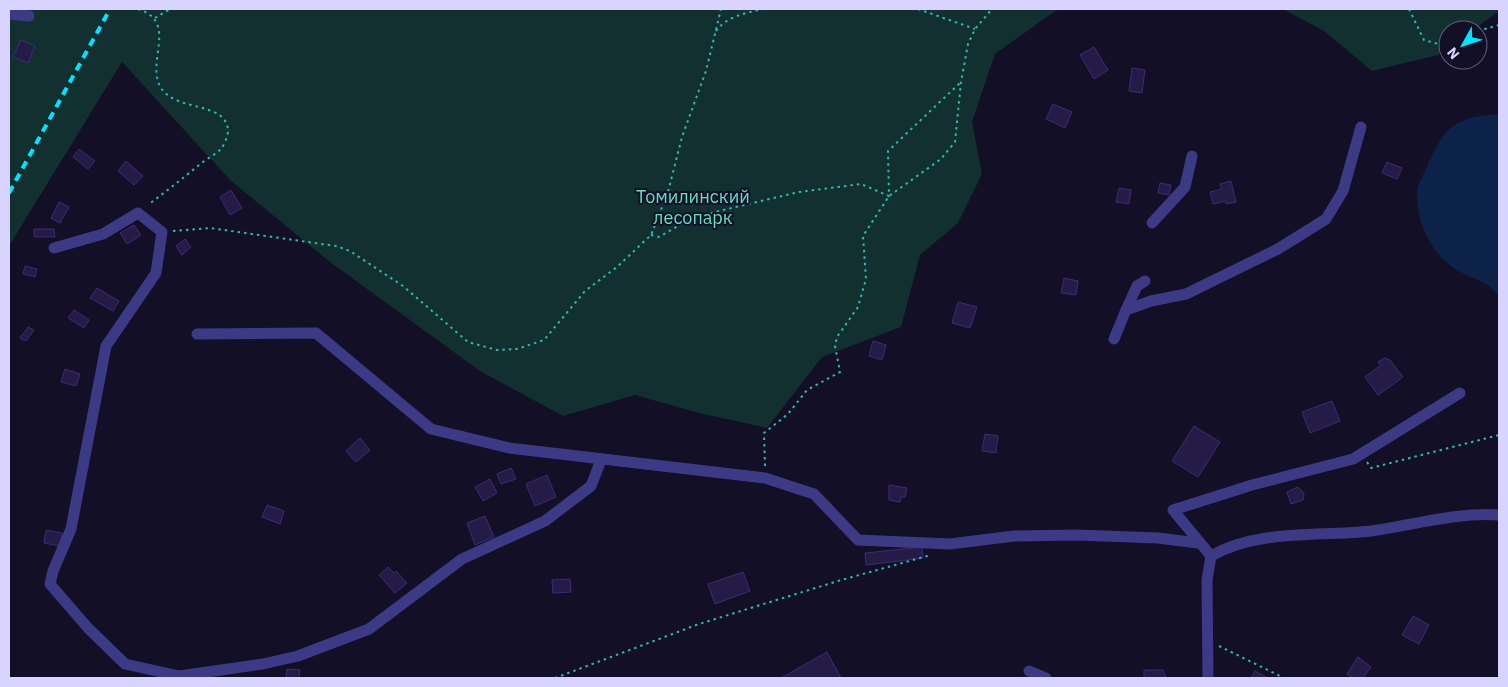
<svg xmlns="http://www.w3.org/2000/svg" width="1508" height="687" font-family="'IBM Plex Sans',sans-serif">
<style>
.green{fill:#12302f}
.water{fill:#0c2248}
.building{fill:#241b47;stroke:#3b2d73}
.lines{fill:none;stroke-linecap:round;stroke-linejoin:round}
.path{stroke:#2fb8b0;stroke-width:2;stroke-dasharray:2.5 4;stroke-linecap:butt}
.minor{stroke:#3d3a85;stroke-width:11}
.rail{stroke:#00e5ff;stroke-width:4;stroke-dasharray:8 6;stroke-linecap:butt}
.labels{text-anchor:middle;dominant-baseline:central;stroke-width:4;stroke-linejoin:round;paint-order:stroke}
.park-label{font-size:18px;fill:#5fe0c0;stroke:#130f26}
</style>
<rect width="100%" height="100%" fill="#130f26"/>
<!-- green -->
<g class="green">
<polygon points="9,9 1058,9 995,54 972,122 982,174 958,223 920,255 901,327 822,357 767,428 699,413 635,395 563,416 480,371 330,262 230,180 122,62 9,246"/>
<polygon points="1283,9 1499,9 1499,11 1473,30 1448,30 1448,48 1438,55 1372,71 1324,31"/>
</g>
<!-- water -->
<path class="water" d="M1499,114V296C1485,279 1475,281 1457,270C1430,254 1413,217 1418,186C1442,138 1439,118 1499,114Z"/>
<!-- building -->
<g class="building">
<polygon points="21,40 35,46 28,63 13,57"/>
<polygon points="1094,47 1108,70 1094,79 1080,55"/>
<polygon points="1132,68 1145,70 1142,93 1129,91"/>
<polygon points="1053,104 1072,112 1065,128 1046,119"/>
<polygon points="79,149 95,161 88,169 73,157"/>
<polygon points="126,161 143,176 134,185 118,171"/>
<polygon points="1387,162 1402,168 1397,179 1382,173"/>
<polygon points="1231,181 1236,202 1226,204 1226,201 1213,204 1210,192 1222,189 1220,184"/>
<polygon points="1160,183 1171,185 1169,195 1158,193"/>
<polygon points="1119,188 1131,190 1129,204 1116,202"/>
<polygon points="231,190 242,208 230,215 220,197"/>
<polygon points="59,202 69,207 60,223 51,218"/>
<polygon points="134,225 141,235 127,244 120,233"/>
<polygon points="34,229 54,229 55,237 34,237"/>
<polygon points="185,239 191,247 182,255 176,246"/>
<polygon points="25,266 37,269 35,277 23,274"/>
<polygon points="1064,278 1078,281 1076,295 1061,293"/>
<polygon points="97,288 119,301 113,311 90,298"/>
<polygon points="958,302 977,307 970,328 952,323"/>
<polygon points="74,310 89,320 84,328 68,318"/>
<polygon points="28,327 34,330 26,341 20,338"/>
<polygon points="873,341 886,345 882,360 869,356"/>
<polygon points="1384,358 1390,360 1403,377 1378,395 1365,377 1381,365 1378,362"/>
<polygon points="65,369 80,374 76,386 61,382"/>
<polygon points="1332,401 1340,421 1310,433 1302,412"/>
<polygon points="1194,426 1220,442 1198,477 1172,461"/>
<polygon points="985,434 998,436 996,453 982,451"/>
<polygon points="360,438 370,450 356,462 346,451"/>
<polygon points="511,468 516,479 501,484 497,474"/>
<polygon points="547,475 556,497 535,506 526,484"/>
<polygon points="490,479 497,493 483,501 475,487"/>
<polygon points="889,485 907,488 905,497 901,497 900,502 889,500"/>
<polygon points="1298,487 1304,493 1303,500 1291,504 1287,492"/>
<polygon points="267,505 284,511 280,524 262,517"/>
<polygon points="485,516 494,537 475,545 467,523"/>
<polygon points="46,530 62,533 60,546 44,543"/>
<polygon points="922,547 923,558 866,565 865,553"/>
<polygon points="388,567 394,573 396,571 407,583 395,593 379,575"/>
<polygon points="743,572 750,591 715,604 708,584"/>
<polygon points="570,579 571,592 553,593 552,580"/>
<polygon points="1413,616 1429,625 1419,644 1402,635"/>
<polygon points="827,652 841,678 781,678"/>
<polygon points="1358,657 1371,667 1363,678 1353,678 1347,674"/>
<polygon points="287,669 300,670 299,678 286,678"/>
<polygon points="1144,670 1163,670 1166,678 1144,678"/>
<polygon points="1255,671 1266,677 1266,678 1251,678"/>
</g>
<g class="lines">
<!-- path -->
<g class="path">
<path d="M138,9C179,22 145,62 161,88C176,112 227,101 228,131C228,136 224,145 221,149C215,155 206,159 199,165C182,179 165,192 148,205"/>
<polyline points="918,9 975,29"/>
<polyline points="1409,9 1424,40 1442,45 1448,42"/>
<polyline points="155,18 170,9"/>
<path d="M716,31C727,16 746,13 763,9"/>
<polyline points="1478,31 1499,25"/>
<polyline points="173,231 210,228 336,246 350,251 403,286 468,342 497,350 517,349 544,340 585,291 617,267 651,235 668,192 682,137 706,71 721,9"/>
<polyline points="651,235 659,237 683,223 715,212 799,192 861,184 889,196 888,151 961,82"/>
<polyline points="1367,462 1371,468 1499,435"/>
<polyline points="765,466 764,433 788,414 807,390 840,372 835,346 837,337 858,307 866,279 863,236 889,196 941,159 955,142 961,82 968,44 975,29 992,9"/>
<polyline points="1219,646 1284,678"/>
<polyline points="555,678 699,624 838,581 931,555"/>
</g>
<!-- minor -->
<g class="minor">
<polyline points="9,14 29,16"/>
<polyline points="1152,223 1185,187 1192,156"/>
<polyline points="54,248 103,234 138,213 162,232 156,273 106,346 71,529 53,571 50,584 88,628 125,664 179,676 179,678"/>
<polyline points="1126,310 1137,286 1145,281"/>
<polyline points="197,334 316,333 431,429 509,448 765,478 814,494 858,540 950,544 1014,536 1077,535 1158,538 1198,543"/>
<polyline points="1114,339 1126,310 1151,301 1186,294 1278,249 1326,219 1343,191 1361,127"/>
<polyline points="1211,556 1173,510 1252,485 1353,459 1460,393"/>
<polyline points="1029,671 1046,678"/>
<polyline points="179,676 263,664 298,656 369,629 462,559 545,521 591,486 601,460"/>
<path d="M1208,678L1207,580L1211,556C1257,529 1319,537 1371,531C1414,525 1456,512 1499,515"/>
</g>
<!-- rail -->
<polyline class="rail" points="9,193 110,9"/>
</g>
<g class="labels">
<!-- park labels -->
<g class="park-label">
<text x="693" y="196">Томилинский<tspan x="693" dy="21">лесопарк</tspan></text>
</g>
</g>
<!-- border -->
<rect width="1508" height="687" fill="none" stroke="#d9d4ff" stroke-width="20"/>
<!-- north arrow -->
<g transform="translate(1463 45) rotate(230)"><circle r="24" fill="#130f26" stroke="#625e7d"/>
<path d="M0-4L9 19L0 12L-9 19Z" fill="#00e5ff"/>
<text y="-8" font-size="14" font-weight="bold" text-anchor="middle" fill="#d9d4ff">N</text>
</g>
</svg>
